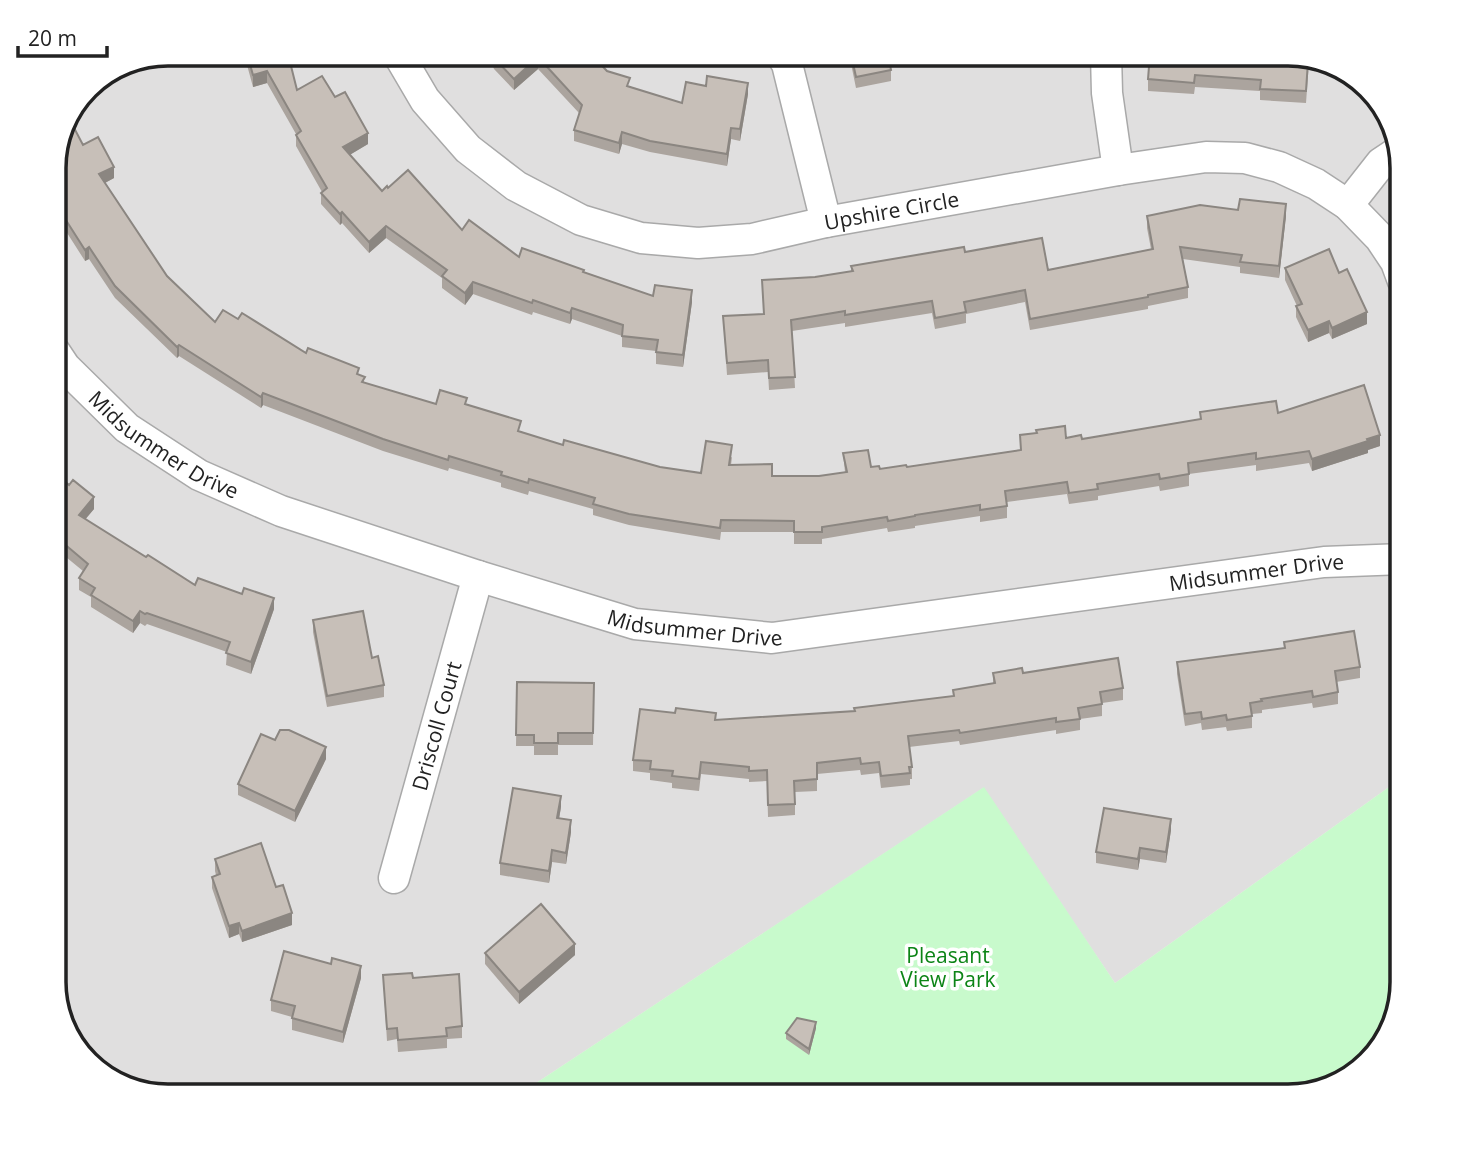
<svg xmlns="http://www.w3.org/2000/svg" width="1457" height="1151" font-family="'Open Sans',sans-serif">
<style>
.residential{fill:#e0dfdf}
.park{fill:#c8facc}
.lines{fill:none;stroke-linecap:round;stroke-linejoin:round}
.minor-casing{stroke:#a9a9a9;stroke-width:33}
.minor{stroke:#fff;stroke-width:30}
.wall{fill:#aba49e}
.shaded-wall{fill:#8b8681}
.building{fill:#c7bfb8;stroke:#8b8681;stroke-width:2}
.labels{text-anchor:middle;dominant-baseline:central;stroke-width:7;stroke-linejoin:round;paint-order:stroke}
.street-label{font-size:21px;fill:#222;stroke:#fff}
.park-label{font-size:21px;fill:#0c8416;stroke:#fff}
.rim{fill:none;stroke:#222;stroke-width:3.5}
</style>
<rect width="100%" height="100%" fill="#f2efe9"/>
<!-- residential -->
<polygon class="residential" points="168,54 1289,54 1364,82 1391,118 1403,168 1403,777 1115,983 983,788 515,1097 168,1097 93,1069 66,1033 54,990 55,160 93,83"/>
<!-- park -->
<polygon class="park" points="1403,777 1403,983 1375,1058 1339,1085 1289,1097 515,1097 984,787 1115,983"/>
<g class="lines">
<defs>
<g id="minor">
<path id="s1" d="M398,54L425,100L468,149L516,186L581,220L641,238L698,243L752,239L826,222L1118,170L1206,157L1245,158L1279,167L1316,184L1348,205L1380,238L1396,262L1403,281"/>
<polyline points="781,54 787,64 826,222"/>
<polyline points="1106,54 1107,93 1118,170"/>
<polyline points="1348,205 1381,163 1399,151"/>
<path id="s2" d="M55,352L65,367L127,428L199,475L281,511L478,576L635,624L772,638L1324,562L1403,559"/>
<path id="s3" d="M394,878L478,576"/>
</g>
</defs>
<!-- minor casing -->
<use href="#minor" class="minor-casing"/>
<!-- minor -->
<use href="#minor" class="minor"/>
</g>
<!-- wall -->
<g class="wall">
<polygon points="244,54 288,54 297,90 335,97 368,144 349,155 382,191 388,188 462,230 519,257 584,272 653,296 692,302 683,367 656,364 656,351 622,347 622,336 572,319 570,324 533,312 532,315 473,294 465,305 442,288 442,278 386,238 369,253 342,223 340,225 321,204 321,193 322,192 296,146 296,134 267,83 253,87"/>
<polygon points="488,54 591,54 607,71 630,87 682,103 748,94 740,141 731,139 727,166 650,152 622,144 619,154 574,141 574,130 579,113 538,69 514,90 494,69"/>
<polygon points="849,54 894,54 894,58 889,59 891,70 891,81 856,88"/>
<polygon points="1309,62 1306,103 1260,100 1260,91 1195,87 1194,94 1148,91 1148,79"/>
<polygon points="83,145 114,178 105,183 167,276 215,322 238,319 306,353 359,374 365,383 436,404 467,405 521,432 563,445 660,467 701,473 732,457 731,465 772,476 819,476 845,472 843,453 871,467 880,469 907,467 1020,450 1020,435 1082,439 1200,419 1200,412 1278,413 1380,446 1368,450 1368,453 1312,471 1309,463 1256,471 1256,465 1189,474 1189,486 1160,491 1159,486 1098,496 1098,500 1069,504 1067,494 1007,502 1007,518 980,522 980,516 915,526 915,528 888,532 887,528 822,539 822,544 794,544 794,532 721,532 720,540 629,525 593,515 593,509 529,491 528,495 501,487 501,483 449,468 448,471 383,451 263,405 261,408 179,356 177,358 115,298 89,259 85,261 55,214 55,160"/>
<polygon points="1147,216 1286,216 1279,278 1240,273 1240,267 1183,259 1188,287 1188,298 1148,306 1148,309 1030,330 1025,302 966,314 966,323 935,329 932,313 845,327 845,323 792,331 795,388 769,390 768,372 727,375 723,316 764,314 762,280 815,277 851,272 851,266 965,252 1048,270 1151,249 1147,228"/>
<polygon points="1285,268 1339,273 1367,324 1332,339 1329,333 1308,342 1296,317 1296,306 1297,306 1285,280"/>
<polygon points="55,473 94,509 85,519 146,557 195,585 274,609 251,674 226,665 227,652 147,624 145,626 140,623 133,633 91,607 91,597 79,590 79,578 83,571 55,548"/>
<polygon points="313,620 372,658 384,685 384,697 327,707 313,632"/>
<polygon points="1403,638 1403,693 1395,692 1395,680"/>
<polygon points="1284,642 1360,667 1360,678 1336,682 1338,692 1338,704 1313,708 1312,703 1262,710 1262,713 1252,714 1252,728 1227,731 1226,727 1202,730 1201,723 1185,726 1177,674 1177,662 1284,648"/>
<polygon points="993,673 1023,673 1123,688 1123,700 1102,703 1102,716 1080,719 1080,730 1056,734 1056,730 960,745 959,741 909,747 912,767 912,779 910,779 910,785 881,788 879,773 861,775 860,770 817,774 817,791 795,792 795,815 768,817 767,781 749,782 749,779 701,774 699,791 672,788 672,783 650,780 650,773 633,771 633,760 675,713 716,720 854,711 953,696 953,690 993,683"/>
<polygon points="517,682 594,683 593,745 558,745 558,755 534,755 534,746 516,746"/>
<polygon points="275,740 326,759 295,822 238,795 238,784"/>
<polygon points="561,807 559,819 571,832 566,864 552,862 549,883 500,875 500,863"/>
<polygon points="1171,830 1166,863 1140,859 1138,870 1096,863 1096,852"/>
<polygon points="215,859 276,887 292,925 242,942 239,934 229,938 212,888 212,877 216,875 215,871"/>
<polygon points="485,953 575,955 519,1004 485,964"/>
<polygon points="383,975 413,978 462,1026 462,1038 447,1039 447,1048 398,1052 397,1039 387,1041"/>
<polygon points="361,978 343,1043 292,1030 292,1017 271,1011 271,1000"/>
<polygon points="816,1028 809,1055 786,1039 786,1033"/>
</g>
<!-- shaded-wall -->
<g class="shaded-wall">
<polygon points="886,54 894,54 894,58 886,60"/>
<polygon points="538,57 538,69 514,90 514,79"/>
<polygon points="267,71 267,83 253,87 253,75"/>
<polygon points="748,83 748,94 740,141 740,129"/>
<polygon points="731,128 731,139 727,166 727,154"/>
<polygon points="622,132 622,144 619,154 619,143"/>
<polygon points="368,133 368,144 343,159 343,147"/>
<polygon points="114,167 114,178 99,186 99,174"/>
<polygon points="1286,204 1286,216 1279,278 1279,266"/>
<polygon points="342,212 342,223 340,225 340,214"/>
<polygon points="386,226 386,238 369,253 369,242"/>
<polygon points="89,247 89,259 85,261 85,250"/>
<polygon points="473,282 473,294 465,305 465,293"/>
<polygon points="692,290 692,302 683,367 683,355"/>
<polygon points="572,308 572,319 570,324 570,313"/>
<polygon points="1367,312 1367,324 1332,339 1332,328"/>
<polygon points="1329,321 1329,333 1308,342 1308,330"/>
<polygon points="179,345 179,356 177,358 177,347"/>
<polygon points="263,393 263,405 261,408 261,397"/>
<polygon points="1380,435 1380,446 1368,450 1368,453 1312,471 1312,459"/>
<polygon points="94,497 94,509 79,527 79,515"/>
<polygon points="274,598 274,609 251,674 251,662"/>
<polygon points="140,611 140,623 133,633 133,621"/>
<polygon points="326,747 326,759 295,822 295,811"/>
<polygon points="561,796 561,807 557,830 557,818"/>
<polygon points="1171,819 1171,830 1166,863 1166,852"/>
<polygon points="571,820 571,832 566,864 566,853"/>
<polygon points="1140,848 1140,859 1138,870 1138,859"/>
<polygon points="552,850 552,862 549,883 549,871"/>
<polygon points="292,913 292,925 242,942 242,931"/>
<polygon points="239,923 239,934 229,938 229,926"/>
<polygon points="575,944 575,955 519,1004 519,992"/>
<polygon points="361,966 361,978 343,1043 343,1032"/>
<polygon points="816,1022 816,1028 809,1055 809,1049"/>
</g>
<!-- building -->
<g class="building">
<polygon points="247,54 288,54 297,90 322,76 335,97 345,92 368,133 343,147 382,191 387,186 388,188 408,170 462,230 469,220 519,257 522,248 584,270 583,272 653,296 655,285 692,290 683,355 656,352 658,340 622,336 623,325 572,308 570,313 533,300 532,303 473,282 465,293 442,276 447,270 386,226 369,242 342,212 340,214 321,193 327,188 296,135 301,131 267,71 253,75"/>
<polygon points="493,54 591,54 607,71 630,78 627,86 682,103 686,82 706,86 707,76 748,83 740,129 731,128 727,154 650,141 622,132 619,143 574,130 582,105 538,57 514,79 494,58"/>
<polygon points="851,54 888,54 891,70 856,77"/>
<polygon points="1150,54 1289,54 1308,61 1306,91 1260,89 1261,80 1195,75 1194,83 1148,79"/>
<polygon points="72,124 83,145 98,137 114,167 99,174 167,276 215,322 223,310 238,319 242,313 306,353 308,348 359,368 357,374 365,377 362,382 436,404 440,390 467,398 465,404 521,421 518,431 563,445 564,440 660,467 701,473 706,441 732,445 729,465 772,464 772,476 819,476 847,472 843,453 868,450 871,467 879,466 880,469 906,465 907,467 1021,450 1020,435 1037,433 1036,430 1065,426 1066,438 1081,435 1082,439 1201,419 1200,412 1276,401 1278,413 1364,385 1380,435 1367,439 1368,441 1312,459 1309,451 1256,459 1256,453 1188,463 1189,474 1160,479 1159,474 1097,484 1098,489 1069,493 1067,482 1005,491 1007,506 980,510 980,505 915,515 915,516 888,521 887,517 822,527 822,532 794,532 794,521 721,520 720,528 629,514 593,504 595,498 529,479 528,483 501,475 502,472 449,456 448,460 383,439 263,393 261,397 179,345 177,347 115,286 89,247 85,250 55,203 55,160"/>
<polygon points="1240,199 1286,204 1279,266 1240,262 1242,255 1180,247 1188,287 1148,295 1148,297 1030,319 1025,290 964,302 966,312 935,318 932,301 845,315 845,311 791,320 795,377 769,378 768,360 727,363 723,316 764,314 762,280 815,277 853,271 851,266 964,247 965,252 1042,238 1048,270 1153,249 1147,216 1200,205 1238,210"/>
<polygon points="1329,249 1339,273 1347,269 1367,312 1332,328 1329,321 1308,330 1296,306 1302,304 1285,268"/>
<polygon points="55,473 69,485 73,480 94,497 79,515 146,557 148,555 195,585 198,578 242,594 244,588 274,598 251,662 226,653 230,642 147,613 145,614 140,611 133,621 91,595 95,588 79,578 88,564 55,536 54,537"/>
<polygon points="363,611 372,658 378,656 384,685 327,696 313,620"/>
<polygon points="1354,631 1360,667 1335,671 1338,692 1313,697 1312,691 1261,699 1262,701 1250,703 1252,716 1227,720 1226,715 1202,719 1201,712 1185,714 1177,662 1285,648 1284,642"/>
<polygon points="1401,638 1403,638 1403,682 1395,680"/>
<polygon points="1118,658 1123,688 1100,692 1102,704 1078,708 1080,719 1056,722 1056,718 960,733 959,730 908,736 912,767 909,767 910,773 881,776 879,762 861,764 860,758 817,763 817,779 794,781 795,804 768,805 767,770 749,771 749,767 701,762 699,779 672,776 673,771 650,769 651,761 633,760 640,709 675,713 676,708 716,713 715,720 855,711 854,708 954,696 953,690 995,683 993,673 1022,668 1023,673"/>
<polygon points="517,682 594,683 593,733 558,733 558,743 534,743 534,735 516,735"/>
<polygon points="280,730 289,730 326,747 295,811 238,784 261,734 275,740"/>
<polygon points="513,788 561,796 557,818 571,820 566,853 552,850 549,871 500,863"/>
<polygon points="1104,808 1171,819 1166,852 1140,848 1138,859 1096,852"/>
<polygon points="261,843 276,887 283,885 292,913 242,931 239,923 229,926 212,877 220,874 215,859"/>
<polygon points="541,904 575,944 519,992 485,953"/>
<polygon points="284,951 331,964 332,958 361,966 343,1032 292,1018 295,1006 271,1000"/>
<polygon points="412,973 413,978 459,974 462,1026 446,1028 447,1036 398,1040 397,1028 387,1029 383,975"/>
<polygon points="797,1018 816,1022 809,1049 786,1033"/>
</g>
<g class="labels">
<!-- street labels -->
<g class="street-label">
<text stroke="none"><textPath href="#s1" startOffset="569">Upshire Circle</textPath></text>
<text stroke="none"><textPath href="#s2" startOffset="145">Midsummer Drive</textPath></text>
<text stroke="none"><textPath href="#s2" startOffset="1279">Midsummer Drive</textPath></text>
<text stroke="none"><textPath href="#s2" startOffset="712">Midsummer Drive</textPath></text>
<text stroke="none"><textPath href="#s3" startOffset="158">Driscoll Court</textPath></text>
</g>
<!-- park labels -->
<g class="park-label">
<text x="948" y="955">Pleasant<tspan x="948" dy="24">View Park</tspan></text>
</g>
</g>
<!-- crop -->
<path d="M0 0H1457V1151H0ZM168 66H1288A102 102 0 0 1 1390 168V982A102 102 0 0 1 1288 1084H168A102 102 0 0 1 66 982V168A102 102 0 0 1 168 66Z" fill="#fff" fill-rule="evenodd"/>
<path class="rim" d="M168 66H1288A102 102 0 0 1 1390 168V982A102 102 0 0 1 1288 1084H168A102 102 0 0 1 66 982V168A102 102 0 0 1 168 66Z"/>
<!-- scale -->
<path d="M18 46v10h89v-10" fill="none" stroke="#222222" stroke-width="3.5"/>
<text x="28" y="46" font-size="21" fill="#222222" stroke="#ffffff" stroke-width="5" paint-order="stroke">20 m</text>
</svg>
